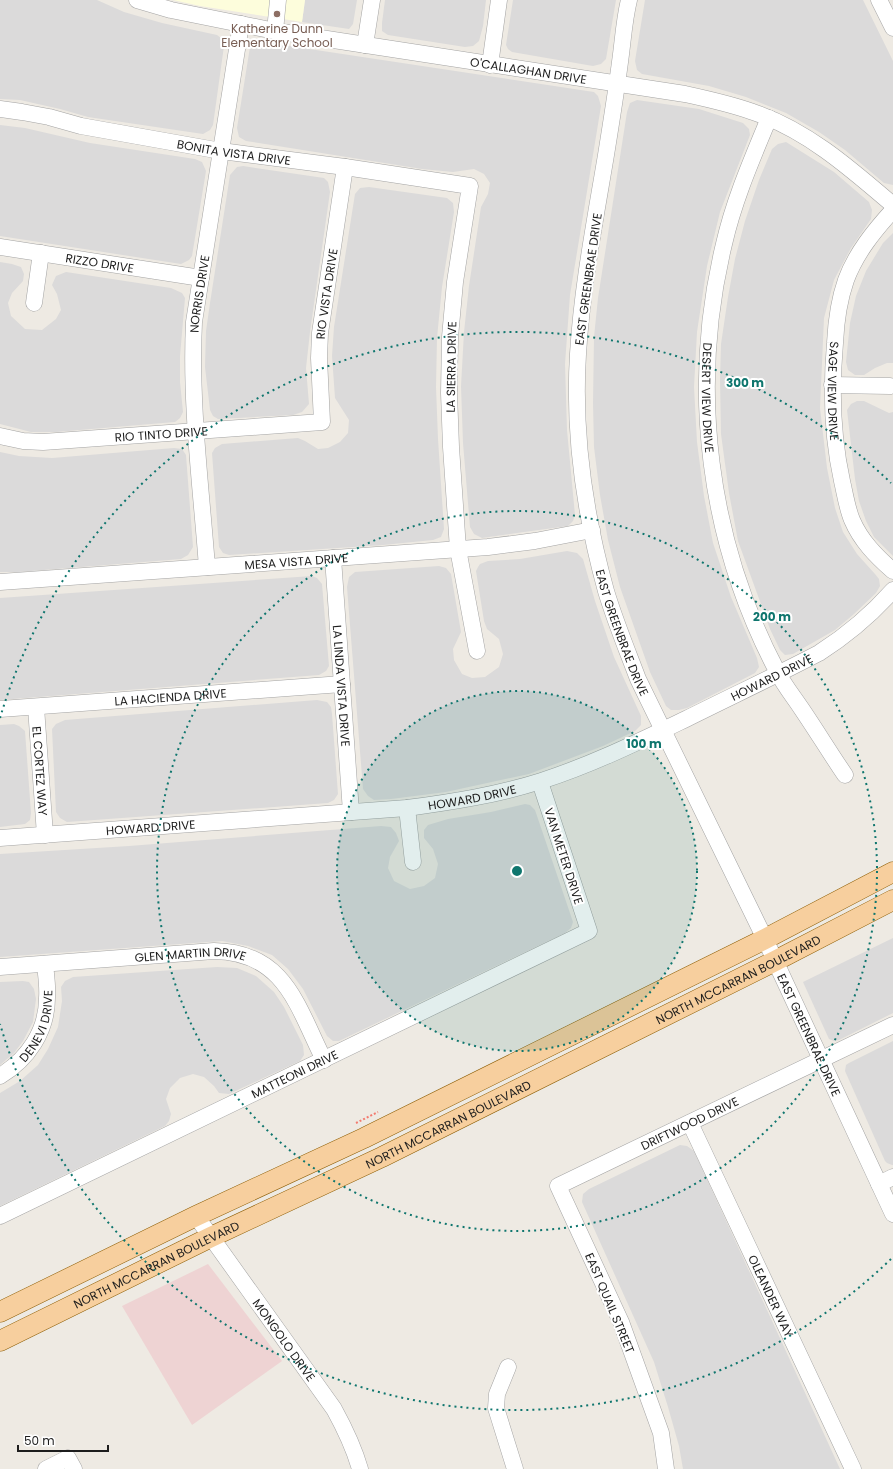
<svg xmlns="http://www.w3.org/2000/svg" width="893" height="1469" font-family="Poppins,sans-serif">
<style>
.residential{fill:#dbdada}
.commercial{fill:#eed3d3}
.education{fill:#fdfddc}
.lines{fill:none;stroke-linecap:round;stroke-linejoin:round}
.minor-casing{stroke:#a4a4a4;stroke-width:17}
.major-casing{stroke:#8e5f07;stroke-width:21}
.path{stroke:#f37a6f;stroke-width:2;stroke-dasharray:2 2;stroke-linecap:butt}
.minor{stroke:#fff;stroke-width:16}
.major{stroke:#f7cf9e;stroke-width:20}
.ring{fill:none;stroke:#0f766e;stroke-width:2;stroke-dasharray:2 4}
.education-dot{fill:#8d6e63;stroke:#fff;stroke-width:1.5}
.labels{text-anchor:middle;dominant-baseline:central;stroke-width:4;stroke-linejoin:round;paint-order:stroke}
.education-label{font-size:12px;fill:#785e54;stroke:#fff}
.street-label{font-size:12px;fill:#1d1d1d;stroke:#fff}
.centre{fill:#0f766e;stroke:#fff;stroke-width:2}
.ring-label{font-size:12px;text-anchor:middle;font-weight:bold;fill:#0f766e;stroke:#fff;stroke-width:4;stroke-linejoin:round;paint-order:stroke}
</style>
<rect width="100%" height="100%" fill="#eeeae3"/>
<!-- residential -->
<g class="residential">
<polygon points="0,0 97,0 124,12 162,23 217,35 222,39 224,46 213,125 210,130 203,134 88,117 60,109 20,100 0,99"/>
<polygon points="305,0 357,0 353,24 349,29 302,22"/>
<polygon points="385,0 486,0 483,26 479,41 473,46 465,47 388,35 382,31 382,23"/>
<polygon points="513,0 616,0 606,59 601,64 593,66 512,52 508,49 506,45"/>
<polygon points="645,0 863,0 893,61 893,185 884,183 845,150 819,132 786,113 746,97 709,86 642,74 637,70 635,61"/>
<polygon points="257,42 263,42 594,92 598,96 601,106 570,295 565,364 567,430 575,515 573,521 568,526 482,538 474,534 470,527 463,443 461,386 464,332 469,286 481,207 488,194 490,183 484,174 474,169 453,172 422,169 246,141 239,137 237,128 250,47"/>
<polygon points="637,100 699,109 743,123 749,129 750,135 720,212 707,266 697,332 694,387 697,442 704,496 713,543 731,597 757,658 759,667 755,673 687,708 679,710 671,710 666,706 650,672 620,587 608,540 600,495 594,447 593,403 594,337 598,298 627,112 630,103"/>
<polygon points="0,125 25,128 90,143 195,159 202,162 206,171 192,256 189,260 181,264 0,236"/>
<polygon points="786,142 834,172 869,202 872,210 871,219 851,248 834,280 824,318 820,408 827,468 835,508 843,532 857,554 875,574 879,579 880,586 876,593 854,614 835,630 793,654 785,655 780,650 770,629 738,541 729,493 721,434 720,380 721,344 728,297 735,259 745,221 759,180 772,149 778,144"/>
<polygon points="243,166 324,178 328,182 330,192 310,332 306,368 309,404 302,412 293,415 218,419 213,416 210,410 205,367 206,331 210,303 230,175 237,167"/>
<polygon points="369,187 447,198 453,203 454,212 442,287 437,338 436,387 438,439 444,529 441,537 433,540 383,545 229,555 223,553 219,547 212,453 215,448 222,444 298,438 305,441 318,449 328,448 340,442 348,433 349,420 335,398 332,356 334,327 355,194 360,188"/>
<polygon points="893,233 893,363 887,363 875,368 864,375 855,375 848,370 846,362 850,323 856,296 866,271 883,243"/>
<polygon points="0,262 12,264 21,267 24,274 23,281 12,293 8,303 11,316 25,329 42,330 56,319 61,310 57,294 52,285 56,276 66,272 171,288 182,293 185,298 180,356 180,382 183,412 180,418 175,422 56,432 31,432 0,424"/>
<polygon points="857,401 864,401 889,413 893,412 893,556 874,537 866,521 859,501 855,479 847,410 851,404"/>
<polygon points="174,448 182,449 186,455 193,547 188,555 181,559 19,572 0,572 0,452 19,456 52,458"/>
<polygon points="567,551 577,553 583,559 595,601 614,657 641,716 641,725 635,731 603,746 529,774 446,792 391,799 374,800 368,796 363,789 347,587 349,577 355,572 439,566 446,568 451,574 461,632 453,649 454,660 462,674 472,678 485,677 499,667 503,654 499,639 487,629 484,621 476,571 478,567 480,564 488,561 520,559"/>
<polygon points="312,576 317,578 322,584 329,666 326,671 319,675 0,700 0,598"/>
<polygon points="317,700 327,702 331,707 332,714 338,794 334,800 328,803 67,822 60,818 56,812 52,729 56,724 65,720"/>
<polygon points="14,724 19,726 25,731 31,813 30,820 25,824 0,827 0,725"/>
<polygon points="525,804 530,805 535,810 573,922 571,928 565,933 339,1041 333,1041 327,1036 303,989 288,969 272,955 248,946 222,941 0,957 0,854 129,846 381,826 391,827 396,833 399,841 390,857 388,868 394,881 410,889 424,886 435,878 438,864 433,849 424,838 424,830 428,825 448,819 491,812"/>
<polygon points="893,938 893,1013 839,1040 834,1041 829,1039 803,982"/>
<polygon points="217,967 237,968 256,976 274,992 284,1007 303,1045 304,1055 300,1061 229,1094 219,1093 214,1086 204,1077 193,1074 180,1078 170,1088 166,1099 171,1114 169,1121 165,1126 0,1206 0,1093 20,1081 38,1065 48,1049 58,1027 62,1001 61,987 65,981 73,977"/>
<polygon points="23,981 29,982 34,989 36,999 33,1022 23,1041 14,1053 0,1065 0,982"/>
<polygon points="893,1041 893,1165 892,1165 887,1163 885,1161 845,1071 846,1065 849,1063"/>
<polygon points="680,1145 687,1146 694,1151 840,1469 683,1469 679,1446 668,1407 654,1362 582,1202 583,1194 589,1189"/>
</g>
<!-- commercial -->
<polygon class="commercial" points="208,1264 282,1361 192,1425 122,1306"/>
<!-- education -->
<polygon class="education" points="173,0 305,0 302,22 200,6"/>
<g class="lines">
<defs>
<g id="minor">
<path id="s1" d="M137,0L171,10L275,31L685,94C708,99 731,104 753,112C807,130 851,169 893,205"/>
<path id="s2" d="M629,0C624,20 623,41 620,62C616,93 611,124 606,155C595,221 582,287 578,354C573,433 585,515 606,591C615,621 627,650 638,679L765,939L893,1214"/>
<polyline points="879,0 893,28"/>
<polyline points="275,31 278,0"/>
<polyline points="365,45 372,0"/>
<polyline points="490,65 499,0"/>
<path id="s3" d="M0,109L22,112L49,117L81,126L221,151L345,167L470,186L455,282L450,337L449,393L451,447L458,549L477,651"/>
<path id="s4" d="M769,118C752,159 734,200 724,244C689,388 708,541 778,673C784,685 793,696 801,708C816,730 830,753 845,775"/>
<path id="s5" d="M893,210C874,231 856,253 846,280C839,300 836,322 835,343C831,389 832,436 842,481C845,494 847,508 852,520C861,541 876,556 893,571"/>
<path id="s6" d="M0,247L201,278"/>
<polyline points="34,303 41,253"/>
<polyline points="832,385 890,386"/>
<path id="s7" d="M0,436L23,441L43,442L322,422L319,358L320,333L345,167"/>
<path id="s8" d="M333,558L351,812"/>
<path id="s9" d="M207,567C201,486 190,404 194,322L241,24"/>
<path id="s10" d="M0,582L488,547L535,541L592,530"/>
<path id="s11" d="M36,707L45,835"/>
<path id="s12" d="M0,709L342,684"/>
<polyline points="407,808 413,862"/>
<path id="s13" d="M0,838L407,808C452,802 497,795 541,781C591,765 638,742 686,719C730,697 775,676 819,653C847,635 871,615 893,590"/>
<path id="s14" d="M0,967L214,951C285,952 297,1006 324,1060"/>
<path id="s15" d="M0,1076C28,1059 47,1031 47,998C48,987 46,975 45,964"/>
<path id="s16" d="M690,1123L853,1469"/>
<polyline points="879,1184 893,1177"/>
<path id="s17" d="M0,1216L589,931L540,782"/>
<path id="s18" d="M196,1216L334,1409C345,1429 354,1448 360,1469"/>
<polyline points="508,1367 497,1394 496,1408 515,1469"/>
<polyline points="46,1469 68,1458 74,1469"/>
<path id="s19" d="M666,1469L661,1433L621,1322L558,1186L893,1025"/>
</g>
<g id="major">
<polyline points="0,1312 196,1216 364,1138 765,939 893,872"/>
<path id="s20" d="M0,1341L211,1237L382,1157L775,961L893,900"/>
</g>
</defs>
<!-- minor casing -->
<use href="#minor" class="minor-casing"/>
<!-- major casing -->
<use href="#major" class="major-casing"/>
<!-- path -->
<polyline class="path" points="356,1123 378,1112"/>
<!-- minor -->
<use href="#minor" class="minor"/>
<!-- major -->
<use href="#major" class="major"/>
</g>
<!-- distance rings -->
<circle cx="517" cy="871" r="180" fill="#0f766e" fill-opacity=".12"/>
<g class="ring">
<circle cx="517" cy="871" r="180"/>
<circle cx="517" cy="871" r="360"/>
<path d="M891 1259A539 539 0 0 1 0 1024M0 718A539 539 0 0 1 891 483"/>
</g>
<!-- markers -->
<circle class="education-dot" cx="277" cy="14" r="4"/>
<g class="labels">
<!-- education labels -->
<g class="education-label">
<text x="277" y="28">Katherine Dunn<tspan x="277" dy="14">Elementary School</tspan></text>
</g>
<!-- street labels -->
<g class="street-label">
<text stroke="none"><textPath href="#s1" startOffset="398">O'CALLAGHAN DRIVE</textPath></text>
<text stroke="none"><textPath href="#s3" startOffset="238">BONITA VISTA DRIVE</textPath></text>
<text stroke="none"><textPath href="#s6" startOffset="101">RIZZO DRIVE</textPath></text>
<text transform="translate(588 279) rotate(-82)">EAST GREENBRAE DRIVE</text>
<text stroke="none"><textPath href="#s9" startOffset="274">NORRIS DRIVE</textPath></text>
<text stroke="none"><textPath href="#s7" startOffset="452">RIO VISTA DRIVE</textPath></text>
<text transform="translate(451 367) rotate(-89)">LA SIERRA DRIVE</text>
<text stroke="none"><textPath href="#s5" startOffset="197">SAGE VIEW DRIVE</textPath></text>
<text stroke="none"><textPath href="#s4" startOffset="289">DESERT VIEW DRIVE</textPath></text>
<text stroke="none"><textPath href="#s7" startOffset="162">RIO TINTO DRIVE</textPath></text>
<text stroke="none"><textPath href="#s10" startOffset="297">MESA VISTA DRIVE</textPath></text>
<text stroke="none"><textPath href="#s2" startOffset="642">EAST GREENBRAE DRIVE</textPath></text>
<text stroke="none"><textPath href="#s13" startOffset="798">HOWARD DRIVE</textPath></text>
<text stroke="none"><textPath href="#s8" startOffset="128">LA LINDA VISTA DRIVE</textPath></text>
<text stroke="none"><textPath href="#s12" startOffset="171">LA HACIENDA DRIVE</textPath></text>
<text stroke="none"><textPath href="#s11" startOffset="64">EL CORTEZ WAY</textPath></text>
<text stroke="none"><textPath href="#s13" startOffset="474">HOWARD DRIVE</textPath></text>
<text stroke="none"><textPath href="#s13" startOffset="151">HOWARD DRIVE</textPath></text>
<text transform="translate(564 856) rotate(72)">VAN METER DRIVE</text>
<text stroke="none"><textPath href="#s14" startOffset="191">GLEN MARTIN DRIVE</textPath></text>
<text stroke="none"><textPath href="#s20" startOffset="822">NORTH MCCARRAN BOULEVARD</textPath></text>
<text stroke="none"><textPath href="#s15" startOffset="65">DENEVI DRIVE</textPath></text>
<text stroke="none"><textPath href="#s2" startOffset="1086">EAST GREENBRAE DRIVE</textPath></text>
<text stroke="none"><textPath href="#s17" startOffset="327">MATTEONI DRIVE</textPath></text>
<text stroke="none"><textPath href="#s19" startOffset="450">DRIFTWOOD DRIVE</textPath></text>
<text stroke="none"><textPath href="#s20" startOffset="498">NORTH MCCARRAN BOULEVARD</textPath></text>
<text stroke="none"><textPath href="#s20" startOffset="174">NORTH MCCARRAN BOULEVARD</textPath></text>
<text stroke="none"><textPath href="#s16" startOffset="191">OLEANDER WAY</textPath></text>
<text transform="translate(610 1303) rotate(67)">EAST QUAIL STREET</text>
<text stroke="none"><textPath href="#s18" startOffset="152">MONGOLO DRIVE</textPath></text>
</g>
</g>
<circle cx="517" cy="871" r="6" class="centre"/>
<g class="ring-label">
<text x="745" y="387">300 m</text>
<text x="772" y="621">200 m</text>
<text x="644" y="748">100 m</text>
</g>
<!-- scale -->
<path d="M18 1445v6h90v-6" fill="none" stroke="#1d1d1d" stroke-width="2"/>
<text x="24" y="1445" font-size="12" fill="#1d1d1d" stroke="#ffffff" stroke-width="3" paint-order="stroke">50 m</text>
</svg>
